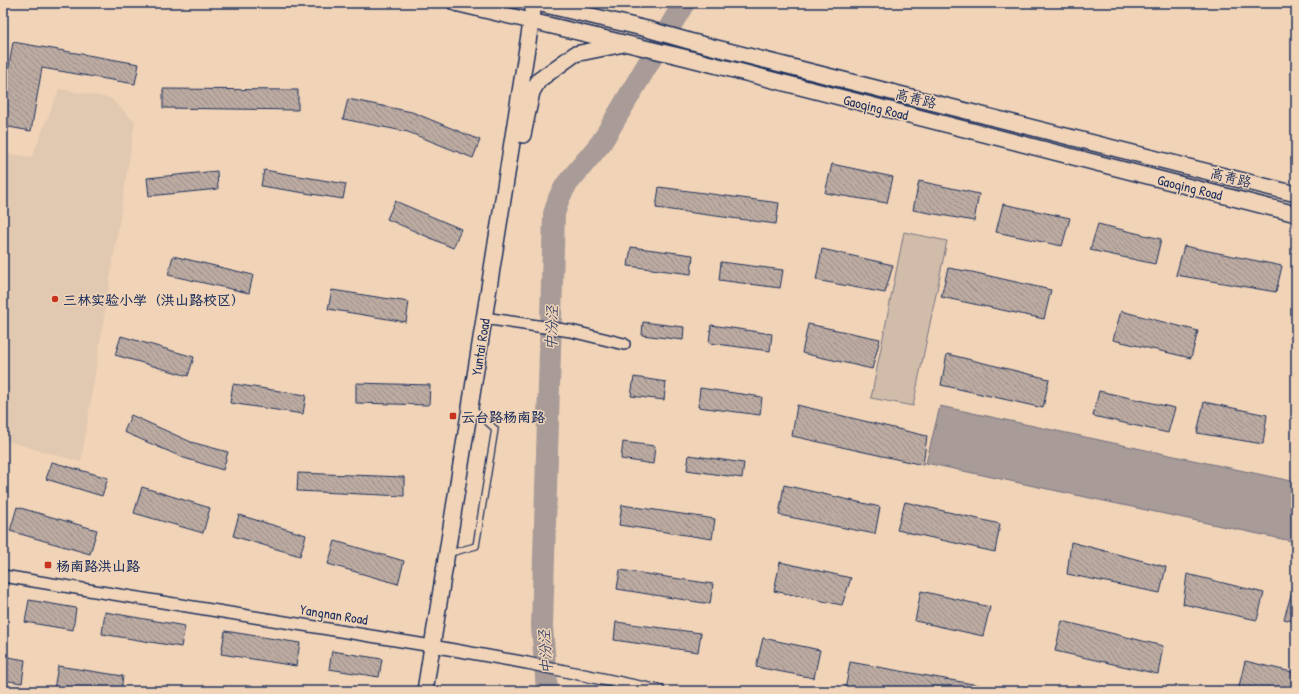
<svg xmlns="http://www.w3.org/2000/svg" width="1299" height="694" font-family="'Patrick Hand','LXGW WenKai TC',sans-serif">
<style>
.built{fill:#e1c8b0}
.green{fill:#d1bcaa;stroke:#767684}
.water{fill:#a89b98;stroke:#707081}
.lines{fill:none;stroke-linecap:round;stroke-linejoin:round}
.river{stroke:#a89b98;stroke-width:22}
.building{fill:url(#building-back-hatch);stroke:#1b2f5e}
.lane-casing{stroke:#1b2f5e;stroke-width:8}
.street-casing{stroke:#1b2f5e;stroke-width:14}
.secondary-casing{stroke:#1b2f5e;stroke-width:18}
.lane{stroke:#f1d4b7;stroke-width:5.5}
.street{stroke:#f1d4b7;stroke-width:11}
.secondary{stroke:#f1d4b7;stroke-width:15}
.poi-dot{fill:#c8321e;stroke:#f1d4b7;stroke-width:1.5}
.labels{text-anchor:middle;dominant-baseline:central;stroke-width:3;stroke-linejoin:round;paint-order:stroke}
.street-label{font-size:14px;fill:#1b2f5e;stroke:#f1d4b7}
.poi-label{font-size:14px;font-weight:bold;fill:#1b2f5e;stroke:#f1d4b7;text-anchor:start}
.water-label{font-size:15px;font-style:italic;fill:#37456a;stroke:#f1d4b7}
</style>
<defs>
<pattern id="building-back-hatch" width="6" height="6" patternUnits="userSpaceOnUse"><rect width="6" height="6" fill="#bcaba1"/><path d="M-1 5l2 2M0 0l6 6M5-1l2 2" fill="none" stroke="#988c86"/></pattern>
</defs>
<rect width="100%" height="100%" fill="#f1d4b7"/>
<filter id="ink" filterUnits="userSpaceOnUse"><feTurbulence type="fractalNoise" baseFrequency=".025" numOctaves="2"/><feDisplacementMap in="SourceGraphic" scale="8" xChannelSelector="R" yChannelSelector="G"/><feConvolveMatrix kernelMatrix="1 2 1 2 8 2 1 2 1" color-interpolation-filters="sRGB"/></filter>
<g filter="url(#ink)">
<!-- built -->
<polygon class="built" points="59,89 110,98 135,122 81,462 3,440 3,153 32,157"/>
<!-- green -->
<polygon class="green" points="904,232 947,241 913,406 871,398"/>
<!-- water -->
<polygon class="water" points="940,406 1296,482 1296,542 926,463"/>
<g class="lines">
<!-- river -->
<polyline class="river" points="547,691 542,626 554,214 559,198 566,185 601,143 684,3"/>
</g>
<!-- building -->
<g class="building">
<polygon points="13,42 139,64 135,84 42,68 31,131 3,126 3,102"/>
<polygon points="163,89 298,90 298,110 163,108"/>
<polygon points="348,99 412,112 480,140 473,158 408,132 343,119"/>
<polygon points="832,164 893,177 887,203 825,193"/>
<polygon points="264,170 346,184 343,199 261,186"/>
<polygon points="217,171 218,189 149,196 147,178"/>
<polygon points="919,181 979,194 974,221 913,210"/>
<polygon points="659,187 779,203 776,224 656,208"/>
<polygon points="395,201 461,229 453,248 387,219"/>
<polygon points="1003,204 1070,218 1062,246 996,232"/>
<polygon points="1098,224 1161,239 1155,264 1090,250"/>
<polygon points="1184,246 1282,266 1276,292 1176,275"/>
<polygon points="631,247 693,255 691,274 628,266"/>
<polygon points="822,249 893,265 885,293 816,280"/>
<polygon points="173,256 253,275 249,293 168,275"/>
<polygon points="721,262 783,270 780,288 719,280"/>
<polygon points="948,268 972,272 1051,290 1044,319 941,297"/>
<polygon points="332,290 409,302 406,322 328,309"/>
<polygon points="1121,311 1198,331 1191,358 1113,340"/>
<polygon points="643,322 684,327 683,340 642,335"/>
<polygon points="808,324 880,339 872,369 802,353"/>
<polygon points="711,325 772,334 770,351 709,343"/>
<polygon points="121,336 194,357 188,376 115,355"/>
<polygon points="947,354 1049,379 1043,408 941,385"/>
<polygon points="634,377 666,382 664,400 631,396"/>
<polygon points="356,383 430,385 429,405 356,403"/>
<polygon points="233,384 306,395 303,414 230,403"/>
<polygon points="700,388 762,397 760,415 698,407"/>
<polygon points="1099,391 1175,408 1168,433 1093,416"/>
<polygon points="1204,402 1267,415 1263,444 1197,433"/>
<polygon points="797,405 927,436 923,465 792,436"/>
<polygon points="131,415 191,442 228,452 223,470 184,458 124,432"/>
<polygon points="623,442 655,446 653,464 621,459"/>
<polygon points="689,455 744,463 742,478 687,470"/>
<polygon points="52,462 108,478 102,496 46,479"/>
<polygon points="298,473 404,477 404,496 297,491"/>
<polygon points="784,485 880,507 875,534 779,515"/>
<polygon points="142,487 210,508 203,533 134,513"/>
<polygon points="905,502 1000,524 995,552 897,530"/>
<polygon points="622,505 715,519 712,539 619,525"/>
<polygon points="17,507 97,530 90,554 10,531"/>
<polygon points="239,515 306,535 300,556 233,536"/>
<polygon points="335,541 404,561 398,584 328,564"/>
<polygon points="1071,542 1166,567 1160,593 1067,574"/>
<polygon points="780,562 851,578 842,605 774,591"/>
<polygon points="620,570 713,584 710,604 617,589"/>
<polygon points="1187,574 1264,593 1257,620 1183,604"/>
<polygon points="1293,588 1296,588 1296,622 1284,619"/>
<polygon points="921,591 990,607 983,636 915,621"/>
<polygon points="29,600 76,608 73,630 25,622"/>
<polygon points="105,612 185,626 181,647 102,634"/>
<polygon points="1062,621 1163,646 1158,674 1055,651"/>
<polygon points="616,622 701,633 698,652 614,640"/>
<polygon points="225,631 300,643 296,666 221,654"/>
<polygon points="763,638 820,650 814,678 756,667"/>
<polygon points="332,651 382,659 379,677 329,669"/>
<polygon points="3,656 25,660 22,683 3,680"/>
<polygon points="1245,661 1296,673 1296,691 1238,691"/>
<polygon points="850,662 984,686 984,691 845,691"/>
<polygon points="58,666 123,676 121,691 68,691 54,689"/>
</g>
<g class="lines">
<defs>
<polyline id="lane" points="447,554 476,546 495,429 472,408"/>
<g id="street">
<polyline points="484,318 571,331 624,344"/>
<polyline points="3,576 432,646 527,663 659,691"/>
</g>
<g id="secondary">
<polyline points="455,3 683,57 1296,214"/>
<polyline points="537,3 647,29 689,41 1296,194"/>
<polyline points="523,135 532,92 539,80 575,54 624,44"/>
<polyline points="425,691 533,10"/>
</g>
</defs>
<!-- lane casing -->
<use href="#lane" class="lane-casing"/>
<!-- street casing -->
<use href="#street" class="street-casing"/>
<!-- secondary casing -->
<use href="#secondary" class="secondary-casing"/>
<!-- lane -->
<use href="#lane" class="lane"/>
<!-- street -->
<use href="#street" class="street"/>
<!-- secondary -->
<use href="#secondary" class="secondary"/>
</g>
</g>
<!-- markers -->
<g class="poi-dot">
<circle cx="55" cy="299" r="4"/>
<rect x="449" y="412" width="8" height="8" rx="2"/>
<rect x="44" y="561" width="8" height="8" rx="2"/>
</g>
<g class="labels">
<!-- street labels -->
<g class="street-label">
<text transform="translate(916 98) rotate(14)">高青路</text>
<text transform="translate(876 107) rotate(14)">Gaoqing Road</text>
<text transform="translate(1231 177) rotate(14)">高青路</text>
<text transform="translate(1190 187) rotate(14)">Gaoqing Road</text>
<text transform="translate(480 347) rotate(-81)">Yuntai Road</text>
<text transform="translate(334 614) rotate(9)">Yangnan Road</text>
</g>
<!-- poi labels -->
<g class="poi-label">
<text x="63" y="299">三林实验小学（洪山路校区）</text>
<text x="461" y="416">云台路杨南路</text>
<text x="56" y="565">杨南路洪山路</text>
</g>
<!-- water labels -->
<g class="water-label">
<text transform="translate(551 328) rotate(-88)">中汾泾</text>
<text transform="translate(545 652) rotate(-94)">中汾泾</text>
</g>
</g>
<!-- margin -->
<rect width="1299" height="694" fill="none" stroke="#f1d4b7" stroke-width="16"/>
<rect x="8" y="8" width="1283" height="678" fill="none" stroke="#1b2f5e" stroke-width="1.5" filter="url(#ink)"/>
</svg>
